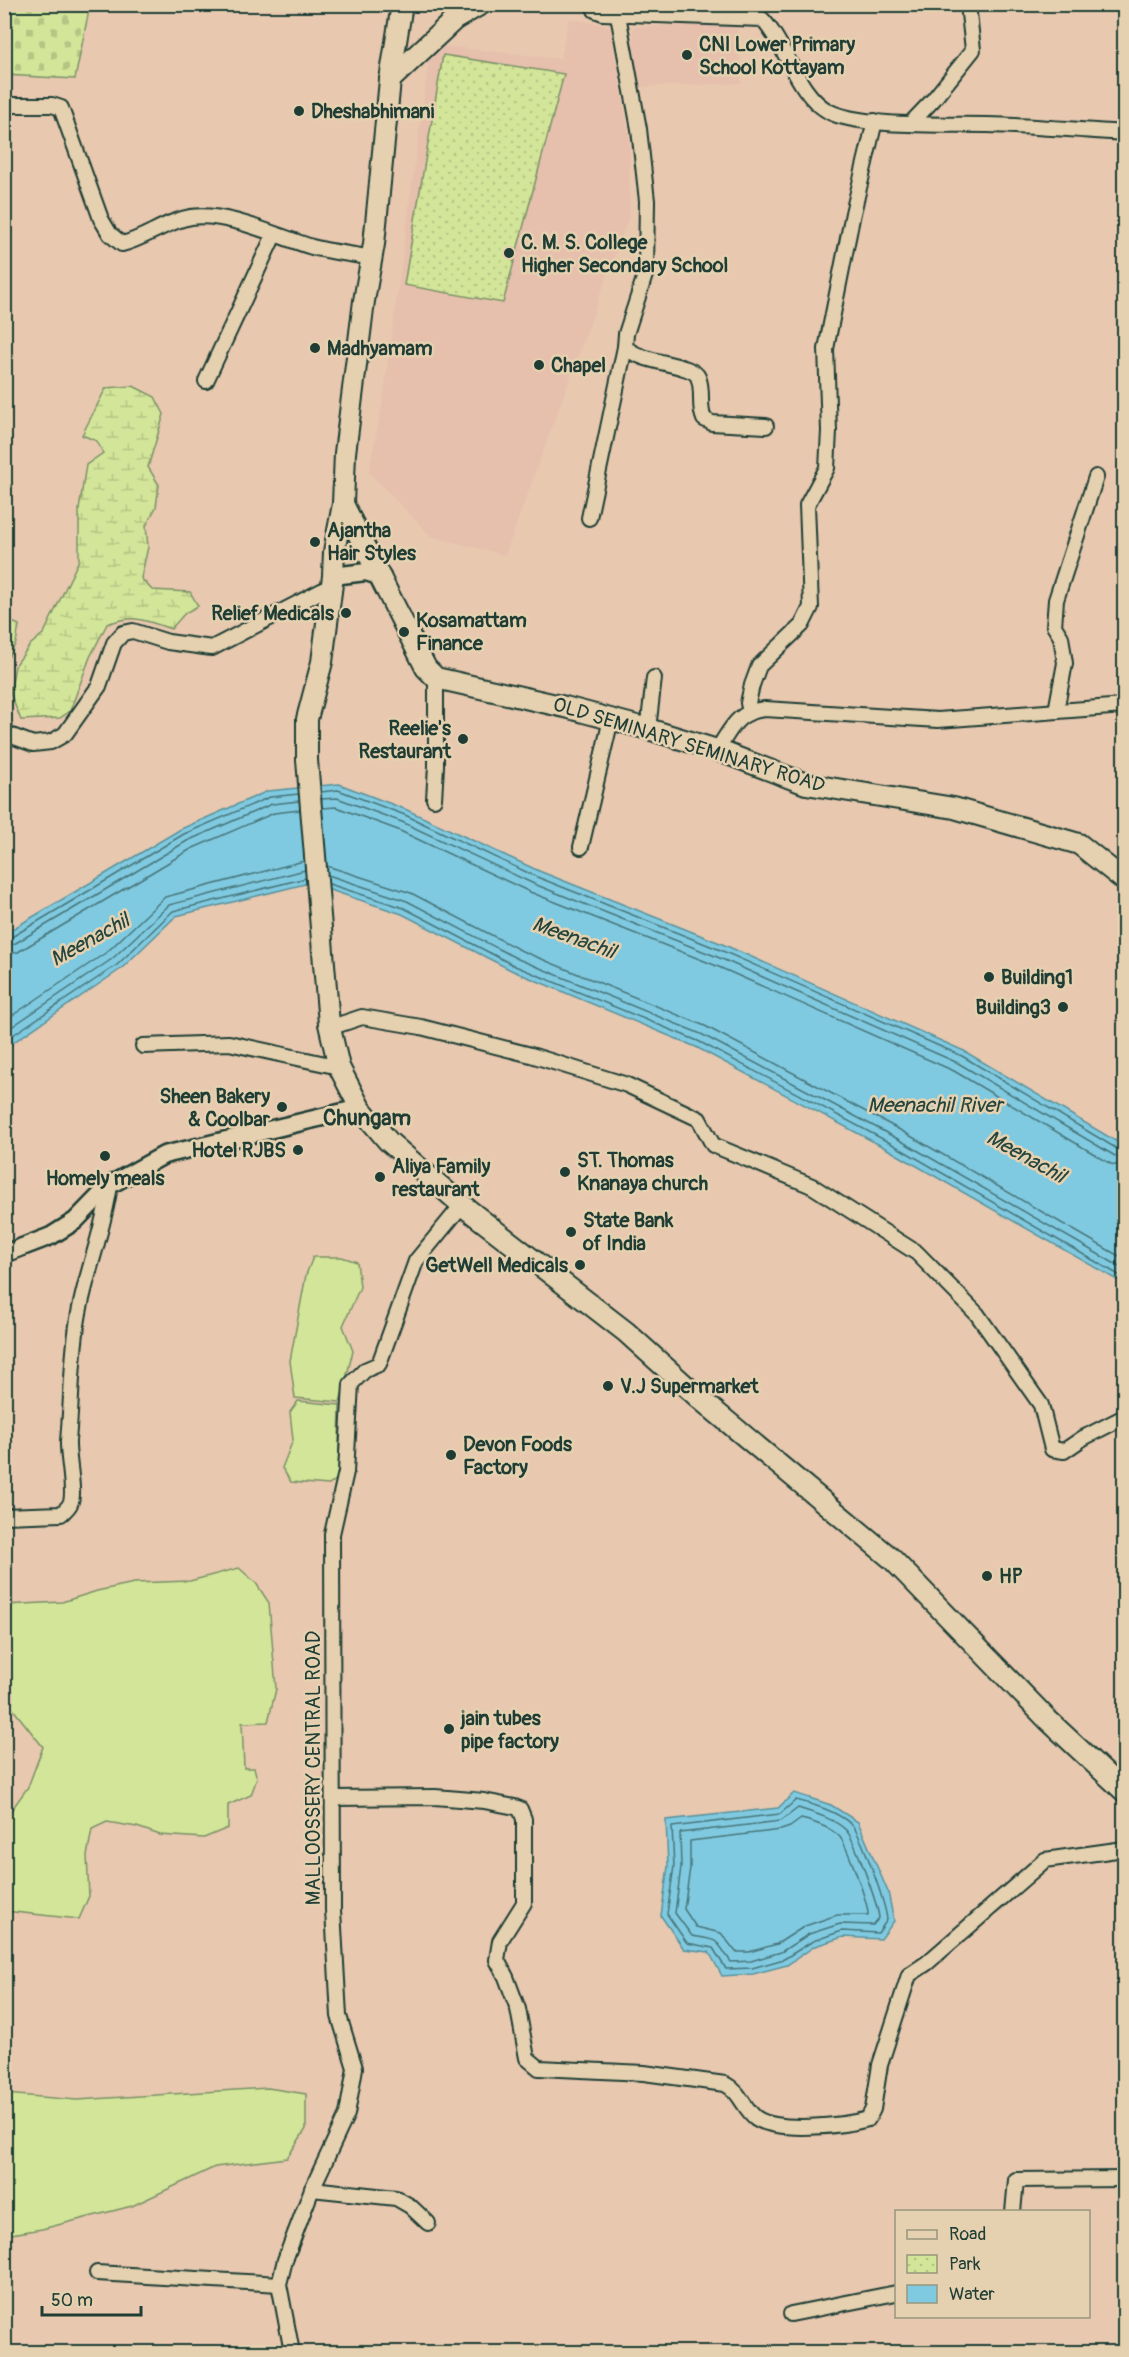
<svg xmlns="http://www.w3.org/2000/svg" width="1129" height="2357" font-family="Pangolin,sans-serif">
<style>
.built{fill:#e6bfad}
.grass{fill:#d3e599;stroke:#799166;stroke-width:1.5}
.wetland{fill:url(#wetland-marsh);stroke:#799166;stroke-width:1.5}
.cemetery{fill:url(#cemetery-stones);stroke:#799166;stroke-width:1.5}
.park{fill:url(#park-dots);stroke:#799166;stroke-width:1.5}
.water{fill:#80cae1;stroke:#59929c;stroke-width:1.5}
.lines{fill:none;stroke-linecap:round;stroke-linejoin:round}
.shore{stroke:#467579;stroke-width:1.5}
.minor-casing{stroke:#1f3d34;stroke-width:18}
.tertiary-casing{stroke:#1f3d34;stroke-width:21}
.secondary-casing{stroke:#1f3d34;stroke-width:24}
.minor{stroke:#e5d1af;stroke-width:14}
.tertiary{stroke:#e5d1af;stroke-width:16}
.secondary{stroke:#e5d1af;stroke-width:20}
.poi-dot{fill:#1f3d34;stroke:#e5d1af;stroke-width:2}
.labels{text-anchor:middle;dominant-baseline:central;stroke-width:5;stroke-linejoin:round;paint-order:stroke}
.poi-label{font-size:20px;font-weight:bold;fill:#1f3d34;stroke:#e5d1af;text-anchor:start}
.street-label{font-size:20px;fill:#1f3d34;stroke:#e5d1af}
.water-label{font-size:21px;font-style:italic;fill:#24443d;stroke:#e5d1af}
.quarter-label{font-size:22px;font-weight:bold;fill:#1f3d34;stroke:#e5d1af}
</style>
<defs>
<pattern id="wetland-marsh" width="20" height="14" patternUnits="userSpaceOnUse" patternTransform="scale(1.5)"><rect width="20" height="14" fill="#d3e599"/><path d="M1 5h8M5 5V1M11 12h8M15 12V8" fill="none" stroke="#b5c584"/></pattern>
<pattern id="cemetery-stones" width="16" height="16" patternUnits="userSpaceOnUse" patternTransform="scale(1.5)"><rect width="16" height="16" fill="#d3e599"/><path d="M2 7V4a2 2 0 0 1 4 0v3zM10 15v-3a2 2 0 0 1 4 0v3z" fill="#b5c584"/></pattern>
<pattern id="park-dots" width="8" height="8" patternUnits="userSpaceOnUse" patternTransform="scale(1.5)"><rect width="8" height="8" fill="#d3e599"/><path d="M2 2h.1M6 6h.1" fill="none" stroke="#b5c584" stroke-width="1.8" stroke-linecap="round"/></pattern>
</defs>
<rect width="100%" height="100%" fill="#e8c8af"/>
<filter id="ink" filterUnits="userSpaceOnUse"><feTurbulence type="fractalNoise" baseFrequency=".0167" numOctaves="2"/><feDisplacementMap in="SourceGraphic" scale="12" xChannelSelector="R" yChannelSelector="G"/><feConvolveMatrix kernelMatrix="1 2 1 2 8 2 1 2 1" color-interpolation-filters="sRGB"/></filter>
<g filter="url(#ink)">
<!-- built -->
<g class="built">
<polygon points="569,19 610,26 629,137 629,216 505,555 431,536 369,472 383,401 431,45 561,59"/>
<polygon points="696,22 737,22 741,83 636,87 633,27 691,25"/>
</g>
<!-- grass -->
<g class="grass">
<polygon points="313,1257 342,1257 357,1262 360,1287 343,1326 353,1351 340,1402 295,1398 290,1361 306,1275"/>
<polygon points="298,1401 340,1405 338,1478 329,1485 291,1482 282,1468 293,1440 290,1412"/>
<polygon points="239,1568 256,1583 269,1603 276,1689 268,1722 242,1723 244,1768 254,1768 257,1778 251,1795 228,1805 228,1828 204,1838 160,1835 137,1827 107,1822 92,1829 87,1856 89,1896 79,1919 5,1911 5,1819 28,1787 43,1747 5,1699 5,1605 62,1602 97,1591 134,1583 190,1581"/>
<polygon points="268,2088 306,2094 306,2129 287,2158 215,2167 132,2206 42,2229 5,2235 5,2094 77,2100"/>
</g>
<!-- wetland -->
<g class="wetland">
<path d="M133,386L155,397L164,414L148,467L159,485L156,507L146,526L148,547L141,578L152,590L190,592L198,606L185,613L171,629C144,620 136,614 107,624L90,657L70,711L60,718L21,720L10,693L15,666L30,645L44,633L79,560V510L86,465L103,453L97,441L82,435L106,388Z"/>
<polygon points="5,619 19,625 16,643 5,663"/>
</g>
<!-- cemetery -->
<polygon class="cemetery" points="4,5 90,5 75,79 5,75"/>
<!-- park -->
<polygon class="park" points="443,55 564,74 503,303 404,285"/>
<!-- water -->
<g class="water">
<polygon points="339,784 407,810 539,871 720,943 964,1051 1124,1146 1124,1284 889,1150 696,1047 513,971 402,914 309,883 176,916 121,969 5,1048 4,934 181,829 268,791"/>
<polygon points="794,1793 831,1805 858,1822 888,1892 894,1921 881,1939 843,1937 815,1946 787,1965 753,1974 722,1976 709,1952 684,1949 661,1916 668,1866 666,1820 778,1808"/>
</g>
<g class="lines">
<!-- shore -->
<g class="shore">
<polyline points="321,792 338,790 405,815 537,877 718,949 962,1056 1119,1150 1124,1150"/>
<polyline points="322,799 337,798 402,822 534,884 715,956 958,1063 1115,1156 1124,1158"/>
<polyline points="322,808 336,807 398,830 530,892 712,964 954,1071 1111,1164 1124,1167"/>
<polyline points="327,866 411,893 522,951 705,1026 900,1130 1124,1259"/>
<polyline points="328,875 407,901 518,959 701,1034 896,1138 1124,1269"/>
<polyline points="329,884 404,908 515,966 698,1041 892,1144 1124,1278"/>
<polyline points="4,939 10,938 184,834 270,797 299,794"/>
<polyline points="4,946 14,944 187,841 272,804 299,801"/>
<polyline points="4,955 18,952 191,849 274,813 300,810"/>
<polyline points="4,1021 107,952 165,897 304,861"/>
<polyline points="4,1032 112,959 169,905 305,870"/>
<polyline points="4,1041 117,965 173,911 306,878"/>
<path d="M796,1800C815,1805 836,1811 851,1824C861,1833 886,1905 887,1920L878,1933L842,1931L813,1941L784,1959L752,1968L726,1969L713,1948L687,1943L667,1914L674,1866L672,1827L780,1814Z"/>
<path d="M798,1808C814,1813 833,1818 846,1830C854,1838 878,1905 879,1918L873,1925L840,1924L809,1934L781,1952L751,1961L731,1962C714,1938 721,1941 692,1936L675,1913L681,1867L680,1833L781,1821Z"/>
<path d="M801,1819C814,1822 829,1827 839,1836C846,1843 869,1905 868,1915H837L805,1926L777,1944L749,1952H736L721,1933L696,1927L684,1909L690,1868V1841L781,1830L790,1827Z"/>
</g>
<defs>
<g id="minor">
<path d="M593,4L595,10L603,13L762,19C786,44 797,94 828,111C858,128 950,124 987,125C1033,126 1079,130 1124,133"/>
<path d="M618,15L639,129L647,201L646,272L626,334L625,347C642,364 692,363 698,377C704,390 698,406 704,419L712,423L766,426"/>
<path d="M4,105H52L61,108L101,219L110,234L122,244C146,238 166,221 191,217C228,212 276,236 312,247C331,252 352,254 372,258"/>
<polyline points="911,123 933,100 973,50 968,4"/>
<polyline points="206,381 274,235"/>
<polyline points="589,518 625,347"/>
<polyline points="750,711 748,703 752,685 759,666 802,625 811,607 807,505 827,468 829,431 826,349 853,213 875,121"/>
<polyline points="1056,711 1065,663 1061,637 1054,626 1056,600 1096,477"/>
<polyline points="648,729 654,678"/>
<polyline points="4,733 33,744 51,742 65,734 99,686 114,643 123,633 133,631 168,642 212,648 331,586"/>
<path d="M717,750C732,728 736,712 765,709L938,720L1124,706"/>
<polyline points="434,799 436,766 436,678"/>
<polyline points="581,847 611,719"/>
<polyline points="329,1028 362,1017 421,1027 531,1055 627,1085 699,1119 713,1145 812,1186 917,1253 977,1314 1041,1405 1052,1449 1064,1451 1083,1438 1124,1417"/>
<polyline points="143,1046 229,1043 339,1067"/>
<path d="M4,1516L61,1514C64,1511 68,1508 70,1504C76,1493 67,1457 68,1441C72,1399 71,1355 79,1313C87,1270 104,1229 110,1185"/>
<path d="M333,1798L435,1797L484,1801L515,1807L520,1809L524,1819V1903L500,1941L497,1960L506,1977L518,2009L527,2058L539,2068L644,2073L725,2084C741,2092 743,2108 756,2118C778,2133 843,2126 868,2119L873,2109L880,2065L909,1975L927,1963L1045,1860L1124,1849"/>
<polyline points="312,2189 396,2198 410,2206 428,2223"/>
<polyline points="1013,2212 1016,2180 1124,2179"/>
<polyline points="97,2273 279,2284"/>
<polyline points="791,2314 896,2293"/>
<polyline points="292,2352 279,2284 285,2260 312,2189 347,2114 355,2068 339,2016 333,1910 332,1534 346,1472 351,1384 365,1370 379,1364 416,1261 462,1205"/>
</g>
<g id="tertiary">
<polyline points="333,576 366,572 382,577"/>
<polyline points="4,1254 51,1236 75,1221 110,1185 164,1155 360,1108"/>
</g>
<g id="secondary">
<polyline points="402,4 390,80 374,244 364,301 345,453 343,504 334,552 333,576 322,662 307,719 307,760 329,1024 339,1067 360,1108 388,1141 462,1205 626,1332 699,1398 892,1559 1048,1720 1124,1791"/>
<polyline points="390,80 455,19 481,4"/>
<polyline points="343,504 426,668 436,678 565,707 648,729 717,750 806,784 954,808 1079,844 1124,880"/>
</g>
</defs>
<!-- minor casing -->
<use href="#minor" class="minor-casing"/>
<!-- tertiary casing -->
<use href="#tertiary" class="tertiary-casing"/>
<!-- secondary casing -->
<use href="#secondary" class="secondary-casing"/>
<!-- minor -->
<use href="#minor" class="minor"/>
<!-- tertiary -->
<use href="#tertiary" class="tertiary"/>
<!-- secondary -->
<use href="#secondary" class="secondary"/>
</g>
</g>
<!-- markers -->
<g class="poi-dot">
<circle cx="687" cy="55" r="6"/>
<circle cx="299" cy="111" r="6"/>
<circle cx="509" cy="253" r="6"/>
<circle cx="315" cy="348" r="6"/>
<circle cx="539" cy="365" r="6"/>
<circle cx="315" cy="542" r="6"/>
<circle cx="346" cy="613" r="6"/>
<circle cx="404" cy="632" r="6"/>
<circle cx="463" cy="739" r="6"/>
<circle cx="989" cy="977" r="6"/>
<circle cx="1063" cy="1007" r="6"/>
<circle cx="282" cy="1107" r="6"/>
<circle cx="298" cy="1150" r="6"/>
<circle cx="105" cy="1156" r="6"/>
<circle cx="565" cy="1172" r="6"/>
<circle cx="380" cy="1177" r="6"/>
<circle cx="571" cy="1232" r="6"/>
<circle cx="580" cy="1265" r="6"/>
<circle cx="608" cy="1386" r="6"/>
<circle cx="451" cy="1455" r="6"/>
<circle cx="987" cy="1576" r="6"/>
<circle cx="449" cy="1729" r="6"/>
</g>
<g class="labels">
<!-- poi labels -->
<g class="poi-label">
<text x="699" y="44">CNI Lower Primary<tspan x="699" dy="23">School Kottayam</tspan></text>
<text x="311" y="111">Dheshabhimani</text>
<text x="521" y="242">C. M. S. College<tspan x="521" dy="23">Higher Secondary School</tspan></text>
<text x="327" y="348">Madhyamam</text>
<text x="551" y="365">Chapel</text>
<text x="327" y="530">Ajantha<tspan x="327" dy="23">Hair Styles</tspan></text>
<text x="334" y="613" text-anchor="end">Relief Medicals</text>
<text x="416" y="620">Kosamattam<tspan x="416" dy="23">Finance</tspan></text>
<text x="451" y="728" text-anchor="end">Reelie's<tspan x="451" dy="23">Restaurant</tspan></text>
<text x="1001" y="977">Building1</text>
<text x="1051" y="1007" text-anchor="end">Building3</text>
<text x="270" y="1096" text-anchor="end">Sheen Bakery<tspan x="270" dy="23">&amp; Coolbar</tspan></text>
<text x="286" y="1150" text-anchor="end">Hotel RJBS</text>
<text x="577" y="1160">ST. Thomas<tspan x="577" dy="23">Knanaya church</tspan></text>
<text x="392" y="1166">Aliya Family<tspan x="392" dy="23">restaurant</tspan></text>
<text x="105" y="1178" text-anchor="middle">Homely meals</text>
<text x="583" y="1220">State Bank<tspan x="583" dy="23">of India</tspan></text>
<text x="568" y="1265" text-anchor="end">GetWell Medicals</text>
<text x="620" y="1386">V.J Supermarket</text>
<text x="463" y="1444">Devon Foods<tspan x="463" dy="23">Factory</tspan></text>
<text x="999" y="1576">HP</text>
<text x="461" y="1718">jain tubes<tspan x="461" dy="23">pipe factory</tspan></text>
</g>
<!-- street labels -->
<g class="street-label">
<text transform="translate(689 745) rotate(17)">OLD SEMINARY SEMINARY ROAD</text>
<text transform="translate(313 1768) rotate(-90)">MALLOOSSERY CENTRAL ROAD</text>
</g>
<!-- water labels -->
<g class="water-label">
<text transform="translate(574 938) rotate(20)">Meenachil</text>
<text transform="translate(90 940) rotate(-29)">Meenachil</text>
<text x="935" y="1105">Meenachil River</text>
<text transform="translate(1026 1157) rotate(29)">Meenachil</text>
</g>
<!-- quarter labels -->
<g class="quarter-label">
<text x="367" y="1118">Chungam</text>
</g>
</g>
<!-- margin -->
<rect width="1129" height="2357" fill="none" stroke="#e5d1af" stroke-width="24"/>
<rect x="12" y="12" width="1105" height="2333" fill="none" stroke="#1f3d34" stroke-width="2" filter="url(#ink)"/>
<!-- legend -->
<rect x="895" y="2210" width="195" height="108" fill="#e5d1af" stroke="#96967e" stroke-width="1.5"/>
<rect x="907" y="2230" width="30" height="9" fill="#e5d1af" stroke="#96967e" stroke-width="1.5"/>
<text x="949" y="2240" font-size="18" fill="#1f3d34">Road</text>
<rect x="907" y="2255" width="30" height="18" fill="url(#park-dots)" stroke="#96967e" stroke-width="1.5"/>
<text x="949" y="2270" font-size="18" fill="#1f3d34">Park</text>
<rect x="907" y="2285" width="30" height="18" fill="#80cae1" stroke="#96967e" stroke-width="1.5"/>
<text x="949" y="2300" font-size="18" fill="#1f3d34">Water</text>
<!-- scale -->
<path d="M42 2306v9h99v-9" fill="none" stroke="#1f3d34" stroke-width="3"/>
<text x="51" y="2306" font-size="18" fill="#1f3d34" stroke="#e5d1af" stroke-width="4.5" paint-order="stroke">50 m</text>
</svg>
